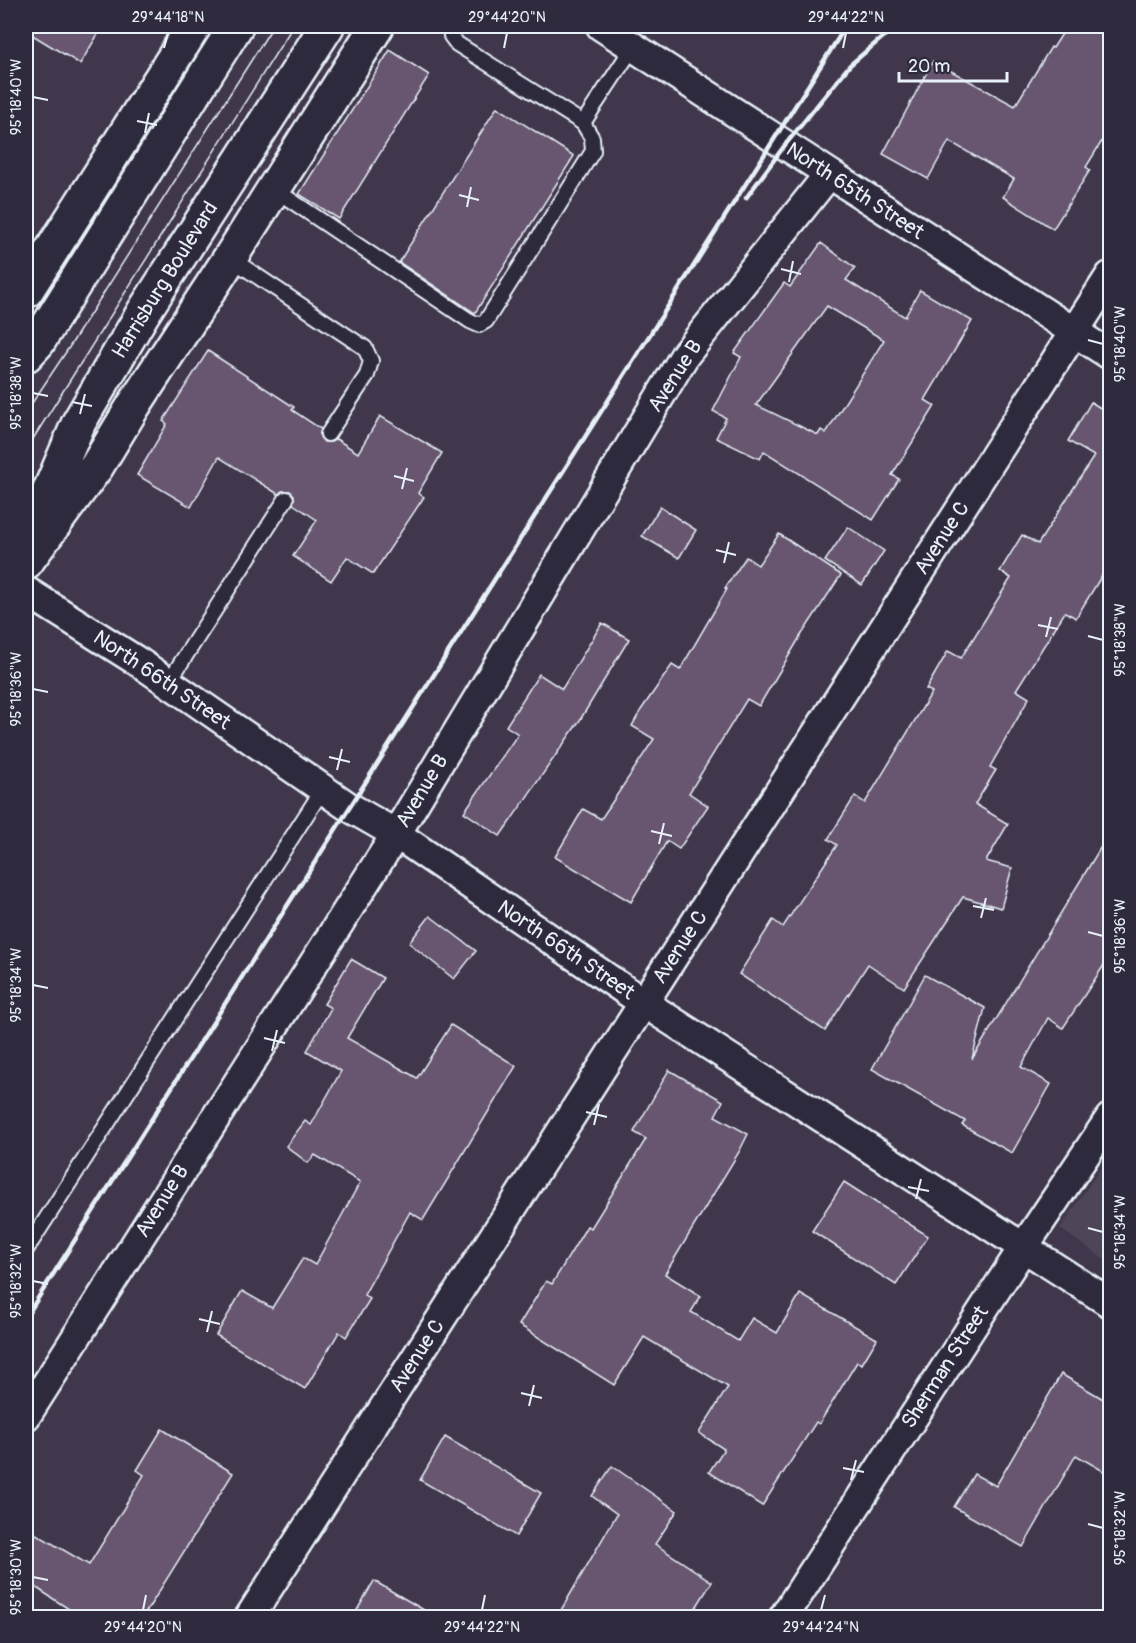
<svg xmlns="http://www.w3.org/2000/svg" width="1136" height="1643" font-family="Pangolin,sans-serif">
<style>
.built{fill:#4f4459}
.building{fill:#68566f;stroke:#e8f1f8;stroke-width:1.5;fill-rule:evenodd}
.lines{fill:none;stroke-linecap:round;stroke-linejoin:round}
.lane-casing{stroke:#e8f1f8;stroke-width:18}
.street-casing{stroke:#e8f1f8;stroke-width:33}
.secondary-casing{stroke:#e8f1f8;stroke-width:38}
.lane{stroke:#2f2a3d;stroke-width:14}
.street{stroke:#2f2a3d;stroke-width:28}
.secondary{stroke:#2f2a3d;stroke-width:33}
.tram{stroke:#e8f1f8;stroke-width:1.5}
.rail{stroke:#e8f1f8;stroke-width:4.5}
.ticks{fill:none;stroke:#e8f1f8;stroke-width:2}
.labels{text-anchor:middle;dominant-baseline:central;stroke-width:6;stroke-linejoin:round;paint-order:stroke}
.street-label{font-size:21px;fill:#e8f1f8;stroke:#2f2a3d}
.neatline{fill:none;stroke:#e8f1f8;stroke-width:2}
.ticks-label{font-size:15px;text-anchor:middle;fill:#e8f1f8}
</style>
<rect width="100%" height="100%" fill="#40374c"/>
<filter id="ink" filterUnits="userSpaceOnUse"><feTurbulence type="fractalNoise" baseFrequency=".0167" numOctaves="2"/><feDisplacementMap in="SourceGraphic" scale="12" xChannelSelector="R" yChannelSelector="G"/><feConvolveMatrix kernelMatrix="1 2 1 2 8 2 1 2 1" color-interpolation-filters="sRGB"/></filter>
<g filter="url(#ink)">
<!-- built -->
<polygon class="built" points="1110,1154 1110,1263 1060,1229"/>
<!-- building -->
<g class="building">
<polygon points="26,26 103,26 80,64 26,31"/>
<polygon points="1067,26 1110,26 1110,128 1086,167 1090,170 1053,229 1003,197 1014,179 949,141 928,179 883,154 933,61 1015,106 1051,47 1053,48"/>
<polygon points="390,50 429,75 339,219 299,194"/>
<polygon points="497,107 574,156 475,313 399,262"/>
<path d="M821,243L855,268L846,280L905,317L920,290L972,321L925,400L935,406L892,475L899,479L873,520L764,451L760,459L716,438L726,418L713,411L741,357L734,353L784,283L790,287ZM827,306L884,340L826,433L821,430L818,435L756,405Z"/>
<polygon points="208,351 294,407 292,410 321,429 320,437 324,442 331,442 336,439 358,453 380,416 442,453 418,493 424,497 373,574 347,557 331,581 293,556 317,520 293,504 294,495 290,491 282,491 278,494 219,457 191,507 137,475 167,424 163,421"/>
<polygon points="1091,402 1110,414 1110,562 1076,618 1065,612 1016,690 1029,698 990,767 996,770 975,804 1008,824 986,861 1012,868 1001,908 963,897 904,988 868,964 825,1031 739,974 773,920 783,927 837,845 828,839 855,796 865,803 932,692 926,689 948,651 961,658 1011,578 1000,571 1022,535 1038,544 1094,456 1068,441"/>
<polygon points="660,507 696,530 679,558 642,536"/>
<polygon points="848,527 884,551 862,585 825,561"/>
<polygon points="779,534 841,575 800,637 759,706 747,699 689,793 708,806 679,849 667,841 631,902 555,857 583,809 601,819 654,739 632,726 641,710 672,665 680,670 727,589 725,588 746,557 758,565"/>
<polygon points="602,623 629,639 580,720 500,836 464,812 518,734 506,726 539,674 562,689"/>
<polygon points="1110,832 1110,956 1063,1028 1048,1018 1021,1067 1051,1084 1012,1153 962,1125 965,1121 872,1069 925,975 985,1008 972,1059"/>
<polygon points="430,916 476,951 454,979 409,943"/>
<polygon points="351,959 383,978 347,1038 417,1078 451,1025 516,1066 423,1220 410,1212 364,1295 370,1299 346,1337 339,1332 305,1389 216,1335 242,1291 272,1308 303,1258 315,1265 360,1182 315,1155 308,1163 286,1146 305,1121 311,1125 341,1071 307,1051 331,1008 324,1004"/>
<polygon points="669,1070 723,1101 715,1116 748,1134 739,1152 665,1274 701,1296 691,1312 738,1341 752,1318 777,1333 800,1294 877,1339 862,1364 857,1362 819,1424 816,1422 762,1506 709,1472 724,1449 699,1433 728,1387 644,1337 614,1385 519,1325 546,1281 552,1284 587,1226 591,1228 646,1139 634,1132"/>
<polygon points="844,1182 928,1236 896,1285 812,1231"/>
<polygon points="1061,1374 1110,1403 1110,1475 1076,1455 1023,1547 954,1507 974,1474 996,1486"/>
<polygon points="162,1429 233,1473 143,1617 81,1617 26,1581 26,1528 89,1565 144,1475 137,1470"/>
<polygon points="445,1437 541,1493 516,1536 420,1480"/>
<polygon points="612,1466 677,1511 655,1544 712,1582 690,1617 557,1617 617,1514 592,1496"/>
<polygon points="374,1581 436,1617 353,1617"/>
</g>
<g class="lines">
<defs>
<g id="lane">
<polyline points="453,26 451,36 457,44 583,123 633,47"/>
<polyline points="274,189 470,321 479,325 486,321 593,151 592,138 583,123"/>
<polyline points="230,258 365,348 371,361 367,375 328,434"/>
<polyline points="168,683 286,499"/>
<polyline points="26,1250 323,789"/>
</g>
<g id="street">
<polyline points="601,26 1110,355"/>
<polyline points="26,591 140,663 349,807 396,834 644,1003 1110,1303"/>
<polyline points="26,1416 396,834 685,355 829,174"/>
<polyline points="249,1618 1110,276"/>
<polyline points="783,1618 1023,1248 1110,1118"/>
</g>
<g id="secondary">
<polyline points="26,291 194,26"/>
<polyline points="26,355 38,342 236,26"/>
<polyline points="32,532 79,422 143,313 327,26"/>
<polyline points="26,562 97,466 134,405 230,258 377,26"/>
</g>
</defs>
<!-- lane casing -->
<use href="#lane" class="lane-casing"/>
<!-- street casing -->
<use href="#street" class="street-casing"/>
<!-- secondary casing -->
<use href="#secondary" class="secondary-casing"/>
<!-- lane -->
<use href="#lane" class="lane"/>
<!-- street -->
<use href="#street" class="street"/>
<!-- secondary -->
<use href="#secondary" class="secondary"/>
<!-- tram -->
<g class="tram">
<polyline points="26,412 70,346 273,26"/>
<polyline points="26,450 293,26"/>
</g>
<!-- rail -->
<g class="rail">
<polyline points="746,198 785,145 850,65 896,26"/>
<polyline points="26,1317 846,26"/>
</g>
</g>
</g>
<!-- ticks -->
<path class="ticks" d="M164,48L168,33M504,48L507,33M843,48L846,33M33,97L48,100M137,121L157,125M145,133L149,113M459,195L479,200M467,207L471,187M781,269L801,274M789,282L793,261M1088,340L1103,344M33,393L48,396M72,402L92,406M80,414L85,394M394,476L414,481M402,489L407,468M716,550L736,555M724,563L729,542M1038,625L1058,629M1088,636L1103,640M1046,637L1051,617M33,689L48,692M329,757L350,762M337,770L342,749M651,831L672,836M659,844L664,823M973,906L994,910M981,918L986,898M1088,932L1103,936M33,985L48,988M264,1038L285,1043M272,1051L277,1030M586,1112L607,1117M594,1125L599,1104M908,1187L929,1191M916,1199L921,1179M1088,1228L1103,1232M33,1281L48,1284M199,1319L220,1324M207,1332L212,1311M521,1393L542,1398M529,1406L534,1385M843,1468L864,1472M851,1480L856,1460M1088,1524L1103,1528M33,1577L48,1580M143,1610L146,1595M482,1610L485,1595M821,1610L825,1595"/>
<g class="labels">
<!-- street labels -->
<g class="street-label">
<text transform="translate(855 191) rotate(33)">North 65th Street</text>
<text transform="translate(165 280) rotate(-58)">Harrisburg Boulevard</text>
<text transform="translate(675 376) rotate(-57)">Avenue B</text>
<text transform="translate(942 538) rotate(-57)">Avenue C</text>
<text transform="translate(162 680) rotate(34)">North 66th Street</text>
<text transform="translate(422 791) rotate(-59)">Avenue B</text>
<text transform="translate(680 947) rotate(-57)">Avenue C</text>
<text transform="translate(566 950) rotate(34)">North 66th Street</text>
<text transform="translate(162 1201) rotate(-58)">Avenue B</text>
<text transform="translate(417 1356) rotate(-57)">Avenue C</text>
<text transform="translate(945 1367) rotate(-57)">Sherman Street</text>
</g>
</g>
<!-- margin -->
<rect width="1136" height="1643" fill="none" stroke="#2f2a3d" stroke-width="66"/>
<!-- scale -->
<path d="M899 72v9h108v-9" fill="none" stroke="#e8f1f8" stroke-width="3"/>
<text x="908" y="72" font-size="18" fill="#e8f1f8" stroke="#2f2a3d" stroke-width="4.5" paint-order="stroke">20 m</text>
<rect x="33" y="33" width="1070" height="1577" class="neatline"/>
<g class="ticks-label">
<text x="168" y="22">29°44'18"N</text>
<text x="507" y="22">29°44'20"N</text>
<text x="846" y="22">29°44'22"N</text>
<text transform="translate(16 97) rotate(-90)" y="5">95°18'40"W</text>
<text transform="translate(1120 344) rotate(-90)" y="5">95°18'40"W</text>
<text transform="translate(16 393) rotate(-90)" y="5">95°18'38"W</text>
<text transform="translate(1120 640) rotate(-90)" y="5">95°18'38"W</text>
<text transform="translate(16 689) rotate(-90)" y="5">95°18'36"W</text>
<text transform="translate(1120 936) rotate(-90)" y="5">95°18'36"W</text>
<text transform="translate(16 985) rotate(-90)" y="5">95°18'34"W</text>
<text transform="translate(1120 1232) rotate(-90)" y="5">95°18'34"W</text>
<text transform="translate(16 1281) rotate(-90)" y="5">95°18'32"W</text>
<text transform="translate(1120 1528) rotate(-90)" y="5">95°18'32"W</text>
<text transform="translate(16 1577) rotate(-90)" y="5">95°18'30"W</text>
<text x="143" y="1632">29°44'20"N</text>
<text x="482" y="1632">29°44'22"N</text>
<text x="821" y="1632">29°44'24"N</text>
</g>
</svg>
